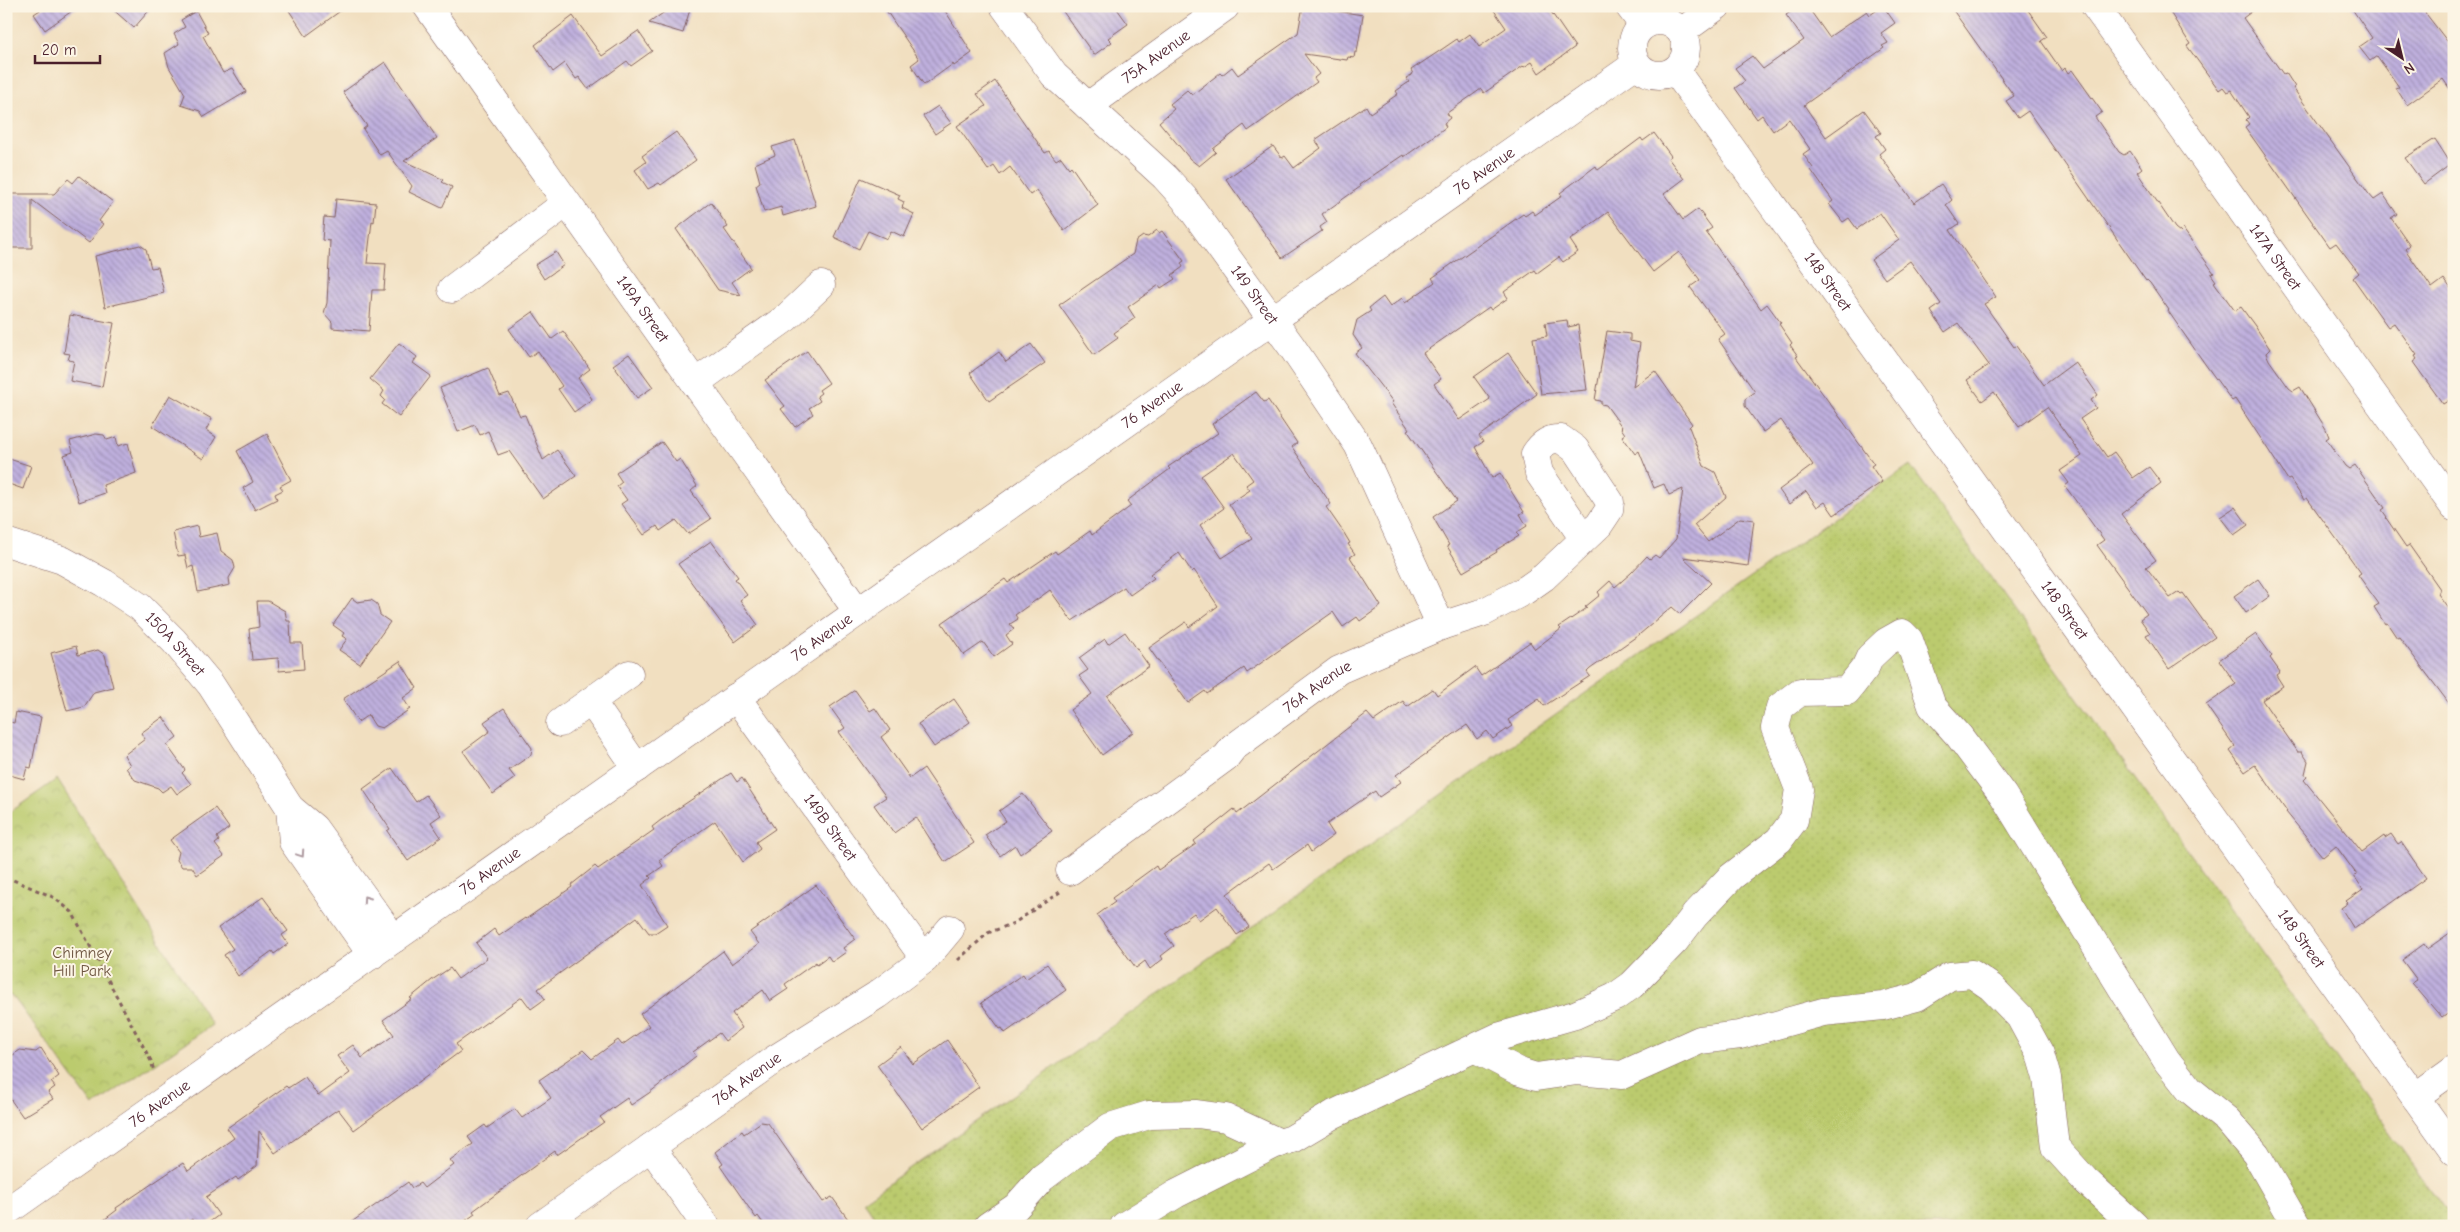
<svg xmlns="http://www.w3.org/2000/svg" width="2460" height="1232" font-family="'Comic Neue',sans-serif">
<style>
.grass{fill:url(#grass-dots);stroke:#82754c}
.park{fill:url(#park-crowns);stroke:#82754c}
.building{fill:url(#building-back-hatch);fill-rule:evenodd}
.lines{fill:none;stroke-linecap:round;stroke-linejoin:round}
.minor-casing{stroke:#84625f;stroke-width:29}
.path{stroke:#84625f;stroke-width:3;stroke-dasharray:4 4;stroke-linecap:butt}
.minor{stroke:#fff;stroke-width:28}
.oneway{stroke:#ae9aa0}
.labels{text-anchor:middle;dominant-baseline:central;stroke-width:4;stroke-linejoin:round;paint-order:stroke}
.street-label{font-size:16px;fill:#4a1f2b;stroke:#fcf5e5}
.park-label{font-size:16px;fill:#6c533f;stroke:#fcf5e5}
</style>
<defs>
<pattern id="grass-dots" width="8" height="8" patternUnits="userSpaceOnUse" patternTransform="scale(1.25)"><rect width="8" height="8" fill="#bbcb6e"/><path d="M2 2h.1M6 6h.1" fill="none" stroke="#a2ae5f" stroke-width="1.8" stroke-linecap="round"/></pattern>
<pattern id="park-crowns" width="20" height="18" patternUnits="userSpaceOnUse" patternTransform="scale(1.25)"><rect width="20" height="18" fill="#bbcb6e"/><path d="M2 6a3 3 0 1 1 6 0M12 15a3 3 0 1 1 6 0" fill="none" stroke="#a2ae5f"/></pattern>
<pattern id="building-back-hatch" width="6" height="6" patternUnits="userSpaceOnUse" patternTransform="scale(1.25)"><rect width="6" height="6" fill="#bfb0de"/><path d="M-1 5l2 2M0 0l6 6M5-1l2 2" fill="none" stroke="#9d8fb4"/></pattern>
</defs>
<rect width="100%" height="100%" fill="#fcf5e5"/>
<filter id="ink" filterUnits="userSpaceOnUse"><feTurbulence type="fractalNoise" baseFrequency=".02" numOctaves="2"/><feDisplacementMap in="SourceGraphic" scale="10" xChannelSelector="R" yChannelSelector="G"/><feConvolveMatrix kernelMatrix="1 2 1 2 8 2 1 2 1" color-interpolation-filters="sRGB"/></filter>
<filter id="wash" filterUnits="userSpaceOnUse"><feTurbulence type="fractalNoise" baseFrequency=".0096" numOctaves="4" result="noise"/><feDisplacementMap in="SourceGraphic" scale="20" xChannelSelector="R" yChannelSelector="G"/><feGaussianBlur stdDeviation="1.12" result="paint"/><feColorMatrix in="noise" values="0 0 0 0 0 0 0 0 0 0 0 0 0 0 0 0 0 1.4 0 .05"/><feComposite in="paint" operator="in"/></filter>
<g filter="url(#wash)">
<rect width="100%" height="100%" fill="#f1dfc0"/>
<!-- grass -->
<polygon class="grass" points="1910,465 2454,1222 2454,1226 881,1226 863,1201"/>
<!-- park -->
<polygon class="park" points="57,779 212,1025 93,1106 14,998 6,993 6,815"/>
<g id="blocks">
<!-- building -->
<g class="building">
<polygon points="46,6 79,6 45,30 34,14"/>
<polygon points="109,6 153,6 134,28"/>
<polygon points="286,6 347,6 306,36"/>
<polygon points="673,6 691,6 683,33 649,23"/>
<polygon points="883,6 942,6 972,53 954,66 953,64 924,85 911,65 919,59"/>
<polygon points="1059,6 1115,6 1128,24 1108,38 1112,42 1094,55"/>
<polygon points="1303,6 1363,15 1357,52 1355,52 1354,58 1348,57 1347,60 1304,54 1319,74 1314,78 1317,82 1248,131 1244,125 1213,149 1216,152 1199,166 1190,159 1159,122 1174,109 1170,104 1187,90 1192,95 1220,73 1222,75 1232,67 1238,75 1298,33"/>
<polygon points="1491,6 1547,6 1575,47 1539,73 1532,62 1524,67 1523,66 1484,93 1481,89 1447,113 1450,118 1444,123 1446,127 1404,157 1403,155 1359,185 1360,187 1322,214 1327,222 1320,227 1322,231 1282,258 1226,179 1273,146 1282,158 1285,156 1294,168 1321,148 1315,140 1366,106 1370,113 1398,94 1396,91 1409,82 1406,78 1413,74 1411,70 1438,52 1457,39 1459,42 1470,34 1479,47 1506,28"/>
<polygon points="1799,6 1807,6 1829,37 1867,11 1870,15 1883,6 1895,23 1881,33 1888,43 1882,46 1884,48 1804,105 1826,137 1864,110 1881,133 1876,136 1885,149 1879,154 1914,203 1941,184 1952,200 1946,205 1959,224 1950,230 1996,297 1984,304 2014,347 2016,346 2044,385 2075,362 2098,395 2091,400 2096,408 2080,419 2107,457 2114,452 2133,478 2149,467 2161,483 2121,514 2156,560 2146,567 2170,598 2179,592 2181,594 2183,593 2215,637 2169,669 2146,635 2150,633 2140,619 2147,614 2097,545 2104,540 2065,486 2069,483 2060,471 2082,456 2047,407 2019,427 1994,392 1982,401 1967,380 1989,365 1958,323 1945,332 1931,311 1941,304 1910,261 1885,279 1871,260 1899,240 1880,213 1857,229 1849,218 1843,222 1829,204 1833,201 1811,170 1813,168 1803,154 1810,149 1789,119 1773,131 1762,115 1757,119 1735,88 1745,81 1735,68 1752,56 1763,69 1804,40 1786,15"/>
<polygon points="1950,6 2025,6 2047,37 2041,41 2062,71 2065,68 2068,73 2072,70 2102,112 2095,117 2099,123 2119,152 2124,155 2130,151 2142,168 2137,172 2175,228 2180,232 2183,229 2214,273 2211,274 2216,281 2214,282 2235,311 2241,307 2255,326 2270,349 2266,353 2269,360 2289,388 2293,391 2300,387 2326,429 2329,437 2326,439 2345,466 2349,469 2355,465 2385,508 2382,510 2387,517 2386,518 2406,547 2409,545 2440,589 2438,594 2454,616 2454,710 2399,637 2397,638 2387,623 2385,624 2374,607 2379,604 2358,575 2361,573 2307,498 2304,500 2290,479 2288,480 2235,399 2232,401 2205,364 2168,311 2169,310 2150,283 2147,280 2146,281 2028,111 2018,118 2006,101 2014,96"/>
<polygon points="2166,6 2259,6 2243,18 2283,74 2286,73 2295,87 2293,88 2368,193 2374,200 2383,194 2397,214 2391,218 2410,245 2405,249 2432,288 2444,279 2454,293 2454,397 2443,404 2413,362 2417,359 2415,356 2417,355 2394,323 2388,327 2370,302 2353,278 2359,273 2336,243 2330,247 2245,127 2249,124 2246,120 2249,117 2231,90 2227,92 2223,87 2219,90 2187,46 2190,44"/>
<polygon points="2350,6 2420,6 2454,50 2454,95 2443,79 2407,105 2396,88 2399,87 2377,56 2370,61 2359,47 2372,38"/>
<polygon points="196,11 208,33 203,36 223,73 232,69 246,92 204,117 200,111 181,105 185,94 169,67 165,53 179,44 174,34 185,27 181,20"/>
<polygon points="573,16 602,56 638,31 652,51 631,66 627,61 588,89 579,77 576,79 565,63 553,72 535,45"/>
<polygon points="385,62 437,138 404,161 444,180 442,182 452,187 442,208 409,192 412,186 387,151 380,155 363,129 367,126 343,92"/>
<polygon points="995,81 1045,153 1049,151 1056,160 1061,157 1069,168 1071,166 1098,205 1064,231 1037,190 1030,195 1010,167 1000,175 994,166 988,170 957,126 986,106 977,94"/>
<polygon points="938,106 951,123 935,134 923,116"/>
<polygon points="676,132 696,160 661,185 659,183 648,189 635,170 646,162 642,156"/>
<polygon points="1654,133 1671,156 1668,158 1684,179 1664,194 1683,220 1698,209 1712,228 1706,232 1761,309 1767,304 1781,323 1779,324 1792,343 1790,345 1798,356 1796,357 1874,464 1871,466 1882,482 1834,515 1825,502 1817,507 1806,491 1789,504 1779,490 1813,465 1781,420 1763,432 1745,406 1745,399 1755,392 1718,339 1725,334 1690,287 1700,280 1679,252 1653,272 1608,212 1570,240 1578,252 1563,262 1559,257 1537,273 1535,270 1504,292 1508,298 1491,310 1489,307 1423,353 1441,379 1434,384 1459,420 1490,399 1474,377 1508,353 1537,394 1479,436 1483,442 1475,447 1492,478 1500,473 1524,512 1520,514 1527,526 1516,533 1519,536 1496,550 1497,552 1463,572 1447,546 1449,545 1433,517 1457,501 1407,430 1409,429 1391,403 1393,402 1355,353 1362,348 1353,335 1357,320 1371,311 1369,308 1383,297 1390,307 1402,298 1405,303 1435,282 1432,278 1523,214 1525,216 1532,211 1535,215 1562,196 1560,193 1596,166 1598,170 1641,138 1643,141"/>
<polygon points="2435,139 2451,164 2424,184 2405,158"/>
<polygon points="795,140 816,206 783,216 781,207 764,212 756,185 760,182 755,164 775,155 772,147"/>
<polygon points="79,176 113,202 99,221 103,224 89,243 32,200 32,248 7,248 6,194 54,194 68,179 73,183"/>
<polygon points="861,178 900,195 898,199 904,202 902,208 914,214 904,237 891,231 887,239 868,231 859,249 834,237"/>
<polygon points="336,199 376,203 374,222 372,221 367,263 386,264 384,290 372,290 369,331 332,328 332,322 324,313 327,303 330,241 322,240 324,217 334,218"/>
<polygon points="711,202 728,227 724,229 751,268 732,282 741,295 718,290 676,229"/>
<polygon points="1157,230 1159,233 1162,231 1184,261 1181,263 1183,267 1172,275 1175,279 1161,288 1159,285 1128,307 1135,318 1114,333 1118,338 1094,355 1059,305 1133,254 1136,241 1143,236 1148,237"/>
<polygon points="140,245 146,249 151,268 158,267 164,293 105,307 95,256"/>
<polygon points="556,252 564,265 544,279 535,265"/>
<polygon points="533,312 552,339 563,331 590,369 578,378 592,399 574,412 558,389 562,386 538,351 529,357 509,329"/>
<polygon points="70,315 114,323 102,387 70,381 74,361 68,360 70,354 64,353"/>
<polygon points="1567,320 1568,327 1578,325 1587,390 1541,394 1533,338 1547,336 1545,323"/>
<polygon points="1607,331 1630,334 1630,341 1640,343 1633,387 1655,371 1692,424 1689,427 1704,466 1715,472 1726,497 1694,525 1708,542 1740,518 1754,520 1748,566 1683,557 1711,583 1680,614 1672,607 1640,634 1590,669 1587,672 1590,676 1544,706 1539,699 1508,720 1512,726 1493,739 1487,731 1477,739 1467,725 1396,775 1401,782 1379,797 1375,791 1327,824 1334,835 1311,852 1307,845 1273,869 1269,863 1227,894 1249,927 1237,935 1217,907 1199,920 1194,913 1165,934 1174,946 1161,956 1163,959 1150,969 1145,961 1136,968 1097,915 1115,902 1112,898 1156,866 1158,870 1196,844 1194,841 1234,809 1237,814 1367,713 1374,721 1403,701 1407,707 1433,689 1437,695 1475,667 1481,676 1530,642 1535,649 1561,629 1559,627 1587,608 1585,607 1600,595 1598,592 1610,581 1615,587 1631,573 1647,556 1650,559 1655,555 1659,558 1676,539 1683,489 1669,495 1664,484 1654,488 1639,451 1635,454 1622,436 1625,434 1621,428 1622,427 1606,405 1601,404 1601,401 1595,400"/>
<polygon points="399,343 417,357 413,363 431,376 399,417 382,404 385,400 381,396 384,391 370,379"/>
<polygon points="1031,344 1045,363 989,401 970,373 999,352 1006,362"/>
<polygon points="807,351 829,383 819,390 821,393 817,396 820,401 809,408 813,414 795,427 781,409 785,406 765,380"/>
<polygon points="629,354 653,387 637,398 613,365"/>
<polygon points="488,368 500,396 509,393 520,416 525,415 543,460 557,450 576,476 543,499 509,451 498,455 488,431 480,435 475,425 458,432 440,388"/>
<path d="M1256,392L1264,402L1268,400L1297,443L1292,447L1331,504L1326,507L1344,533L1350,543L1348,544L1355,554L1350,557L1381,606L1360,621L1357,617L1343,627L1333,612L1247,673L1244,668L1207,694L1205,691L1188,703L1149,648L1186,622L1189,627L1218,606L1194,570L1192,572L1179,553L1150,574L1154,578L1130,595L1124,587L1072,621L1050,590L1015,615L1018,619L1010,624L1014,629L1006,635L1012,644L994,657L983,642L964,655L942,623L1005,579L1008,583L1055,551L1057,554L1090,531L1092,535L1131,506L1127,501L1170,469L1168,467L1218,433L1212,424ZM1234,453L1253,480L1246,485L1250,490L1229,504L1252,539L1222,558L1200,525L1224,508L1201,476Z"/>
<polygon points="170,395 212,419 206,430 216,437 203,459 152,426"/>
<polygon points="96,434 104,435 107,440 116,437 118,446 128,443 136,473 103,485 105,493 79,502 64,455 73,452 70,441"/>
<polygon points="267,434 291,480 280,486 283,490 275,494 277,499 255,510 243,488 253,482 237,451"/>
<polygon points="662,442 676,462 680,459 697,486 691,491 711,519 688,534 676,520 660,531 657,526 644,535 621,504 627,500 617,486 622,482 616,473"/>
<polygon points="6,458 31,466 23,489 6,483"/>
<polygon points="2235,507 2248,525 2234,535 2220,517"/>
<polygon points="197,526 199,537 217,533 221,551 233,560 235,568 229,578 230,585 198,592 193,566 188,568 185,555 178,556 173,532"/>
<polygon points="711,541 738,577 735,579 747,595 740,600 758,625 735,642 678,564"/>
<polygon points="2258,579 2270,596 2246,613 2234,596"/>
<polygon points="352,598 357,602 371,600 377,604 380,615 390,622 360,664 339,650 347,639 342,636 344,633 333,625"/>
<polygon points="257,601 268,601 285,611 287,621 290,621 291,643 302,643 304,669 279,671 278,658 252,660 249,629 259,627"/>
<polygon points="1125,632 1149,666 1107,696 1133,732 1102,755 1070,710 1092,694 1079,676 1088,670 1079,658 1105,639 1108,644"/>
<polygon points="2256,634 2272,656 2270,658 2280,672 2276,675 2283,686 2262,700 2298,752 2302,752 2308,761 2305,774 2307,777 2304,780 2362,852 2384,836 2385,838 2391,834 2398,844 2401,842 2426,878 2354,929 2341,908 2348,903 2346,901 2363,889 2354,876 2357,875 2336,846 2323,857 2286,812 2287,811 2255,765 2245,772 2230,751 2235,747 2206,705 2236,684 2219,660"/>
<polygon points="76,646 78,655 98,650 105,655 113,687 94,692 84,707 67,711 51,653"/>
<polygon points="400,661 417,688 403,698 410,709 382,728 375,726 368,715 358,722 343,699"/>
<polygon points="855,690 870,711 875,708 890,730 881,737 910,778 924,768 974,843 945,862 916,817 894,833 874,805 886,797 839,732 845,728 830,707"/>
<polygon points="954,699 970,722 934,747 918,724"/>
<polygon points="504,708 532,748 531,755 509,770 515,778 493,794 463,751 490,731 484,722"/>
<polygon points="16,712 41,717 31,768 27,767 24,779 6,774 6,721 14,723"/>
<polygon points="163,717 177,737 167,745 185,770 182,773 191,784 177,794 171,786 162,792 158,788 135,780 126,768 130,765 124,755 145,739 141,733"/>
<polygon points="392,768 416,802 426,795 441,815 431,822 441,837 408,861 387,831 390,829 363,789"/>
<polygon points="731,773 737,782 742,778 775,829 756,842 760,849 743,862 715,821 659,860 663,866 649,876 651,878 642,885 667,925 655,933 649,933 637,917 538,989 545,999 531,1009 522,997 456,1044 461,1051 354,1130 338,1109 275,1153 259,1131 257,1166 238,1180 236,1177 206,1197 219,1215 204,1226 197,1226 192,1219 183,1226 96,1226 117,1210 116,1208 183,1163 188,1171 234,1138 227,1128 286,1086 288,1088 305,1077 318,1096 350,1073 337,1056 353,1045 362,1058 394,1035 383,1020 412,999 410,998 432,980 450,968 458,979 487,958 476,943 494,929 499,936 525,918 526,919 572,887 571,885 595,866 598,869 654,830 652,827 661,820"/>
<polygon points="1023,794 1052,831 1020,854 1015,845 1000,856 985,835 1006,821 999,811"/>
<polygon points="215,808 229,828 217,837 219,841 215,844 224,856 197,875 192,867 182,867 177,860 179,852 170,840"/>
<polygon points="816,885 855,939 843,948 846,952 832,962 828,956 817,964 816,962 785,984 788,989 770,1001 763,990 732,1013 742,1028 725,1041 719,1033 693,1052 696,1056 649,1093 631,1105 627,1098 600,1117 604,1122 557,1155 555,1151 473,1211 475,1214 458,1226 346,1226 408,1182 412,1188 420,1183 424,1188 454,1165 450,1160 473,1144 468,1137 485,1125 487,1128 515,1109 522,1118 551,1098 539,1080 583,1050 592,1059 618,1040 622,1045 649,1026 640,1014 723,951 732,964 759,944 750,932"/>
<polygon points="263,897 288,931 282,935 288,944 274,954 272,951 238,976 224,955 233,949 218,928"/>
<polygon points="2454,930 2454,1009 2442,1018 2412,983 2417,980 2402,960 2424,944 2427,949"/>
<polygon points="1047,964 1066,990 1005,1033 1002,1028 1000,1029 981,1003 1023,974 1026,979"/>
<polygon points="947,1040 979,1087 922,1128 877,1065 901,1047 913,1064"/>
<polygon points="41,1048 59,1076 51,1082 55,1087 48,1092 53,1099 23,1117 6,1093 6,1060 20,1050 36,1052"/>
<polygon points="761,1122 768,1123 823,1202 832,1197 853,1226 765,1226 758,1216 756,1218 720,1166 723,1164 715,1152 742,1131 744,1134"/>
</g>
</g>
</g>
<g filter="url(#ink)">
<use href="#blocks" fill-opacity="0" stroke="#84625f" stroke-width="1"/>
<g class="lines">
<defs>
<g id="minor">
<path id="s1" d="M427,6L858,612"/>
<path id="s2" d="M1004,6L1054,75L1165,177L1184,198L1292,347L1358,445L1441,626"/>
<polyline points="1629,6 1643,25"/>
<path id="s3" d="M2095,6L2454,507"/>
<circle cx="1659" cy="48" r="27"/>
<polyline points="1681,32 1717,6"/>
<path id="s4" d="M1675,70L2454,1151"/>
<path id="s5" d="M1088,106L1225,7"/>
<polyline points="452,289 566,203"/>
<polyline points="695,383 786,318 821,285"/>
<path id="s6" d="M6,542L62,560L104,583L140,607L174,641L211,685L290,808L314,828L394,939"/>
<path id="s7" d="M736,697L925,959"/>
<polyline points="591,701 637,768"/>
<polyline points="560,723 629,674"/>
<polyline points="290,808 293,842 372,955"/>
<path id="s8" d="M1070,871L1226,757L1233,748L1339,670L1441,626L1484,612L1524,591L1544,577L1599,525L1609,510L1610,502L1575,449L1561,439C1549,438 1542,443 1535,454L1539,473L1584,539"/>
<polyline points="1476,1049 1520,1072 1536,1077 1577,1071 1622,1075 1700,1040 1740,1035 1823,1012 1883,1006 1917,997 1950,976 1972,974 1991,987 2020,1017 2040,1054 2047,1078 2055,1147 2085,1180 2135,1226"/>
<polyline points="2415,1097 2454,1069"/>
<polyline points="651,1147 706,1226"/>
<path id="s9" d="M6,1212L1636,64"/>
<path id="s10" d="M540,1226L775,1059L877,995L925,959L950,929"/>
<polyline points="988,1226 1016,1207 1042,1178 1110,1127 1149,1115 1197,1114 1226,1118 1280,1143"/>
<polyline points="1124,1226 1176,1194 1273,1145 1292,1139 1334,1114 1498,1037 1575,1015 1615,997 1632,985 1675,941 1695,915 1731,877 1779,840 1794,820 1799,789 1775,728 1780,707 1800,692 1847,691 1865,668 1870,657 1886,642 1902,633 1909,640 1932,706 1959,736 2003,795 2167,1061 2189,1089 2227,1120 2256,1154 2297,1226"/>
</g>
</defs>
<!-- minor casing -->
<use href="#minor" class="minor-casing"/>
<!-- path -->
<g class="path">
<polyline points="6,877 53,897 72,912 151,1061 154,1071"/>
<polyline points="958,960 988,933 1014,923 1060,892"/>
</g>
<!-- minor -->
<use href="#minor" class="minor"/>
</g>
<!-- one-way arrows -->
<defs><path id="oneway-chevron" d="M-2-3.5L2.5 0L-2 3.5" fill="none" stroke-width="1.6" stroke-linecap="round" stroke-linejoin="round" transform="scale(1.25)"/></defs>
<g class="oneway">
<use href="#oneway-chevron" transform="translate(301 854) rotate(56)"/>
<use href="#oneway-chevron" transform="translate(366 899) rotate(-125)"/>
</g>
</g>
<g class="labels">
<!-- street labels -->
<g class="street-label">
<text stroke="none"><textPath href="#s5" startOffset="84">75A Avenue</textPath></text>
<text stroke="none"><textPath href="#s9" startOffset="1808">76 Avenue</textPath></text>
<text stroke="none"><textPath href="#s3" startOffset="309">147A Street</textPath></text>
<text stroke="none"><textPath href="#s4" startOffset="261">148 Street</textPath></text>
<text stroke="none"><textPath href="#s2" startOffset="384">149 Street</textPath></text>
<text stroke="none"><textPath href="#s1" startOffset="372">149A Street</textPath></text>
<text stroke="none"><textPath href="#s9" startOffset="1402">76 Avenue</textPath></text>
<text stroke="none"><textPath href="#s4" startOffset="666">148 Street</textPath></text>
<text stroke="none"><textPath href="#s9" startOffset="998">76 Avenue</textPath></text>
<text stroke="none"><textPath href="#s6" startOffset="201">150A Street</textPath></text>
<text stroke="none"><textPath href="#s8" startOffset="309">76A Avenue</textPath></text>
<text stroke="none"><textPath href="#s7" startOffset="161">149B Street</textPath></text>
<text stroke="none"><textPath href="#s9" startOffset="592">76 Avenue</textPath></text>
<text stroke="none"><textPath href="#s4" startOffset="1071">148 Street</textPath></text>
<text stroke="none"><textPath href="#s10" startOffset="254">76A Avenue</textPath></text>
<text stroke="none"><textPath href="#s9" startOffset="188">76 Avenue</textPath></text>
</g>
<!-- park labels -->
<g class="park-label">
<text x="82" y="953">Chimney<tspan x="82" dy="18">Hill Park</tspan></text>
</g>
</g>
<!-- margin -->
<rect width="2460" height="1232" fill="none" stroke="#fcf5e5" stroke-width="25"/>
<!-- north arrow -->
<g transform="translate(2402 58) rotate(145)" stroke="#fcf5e5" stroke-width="4" paint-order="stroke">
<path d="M0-4L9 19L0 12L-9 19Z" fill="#4a1f2b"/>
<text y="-8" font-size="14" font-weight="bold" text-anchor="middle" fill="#4a1f2b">N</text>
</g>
<!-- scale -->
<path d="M35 55v8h65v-8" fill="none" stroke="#4a1f2b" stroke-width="2.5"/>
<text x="42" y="55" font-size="15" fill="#4a1f2b" stroke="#fcf5e5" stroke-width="4" paint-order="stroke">20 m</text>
</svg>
